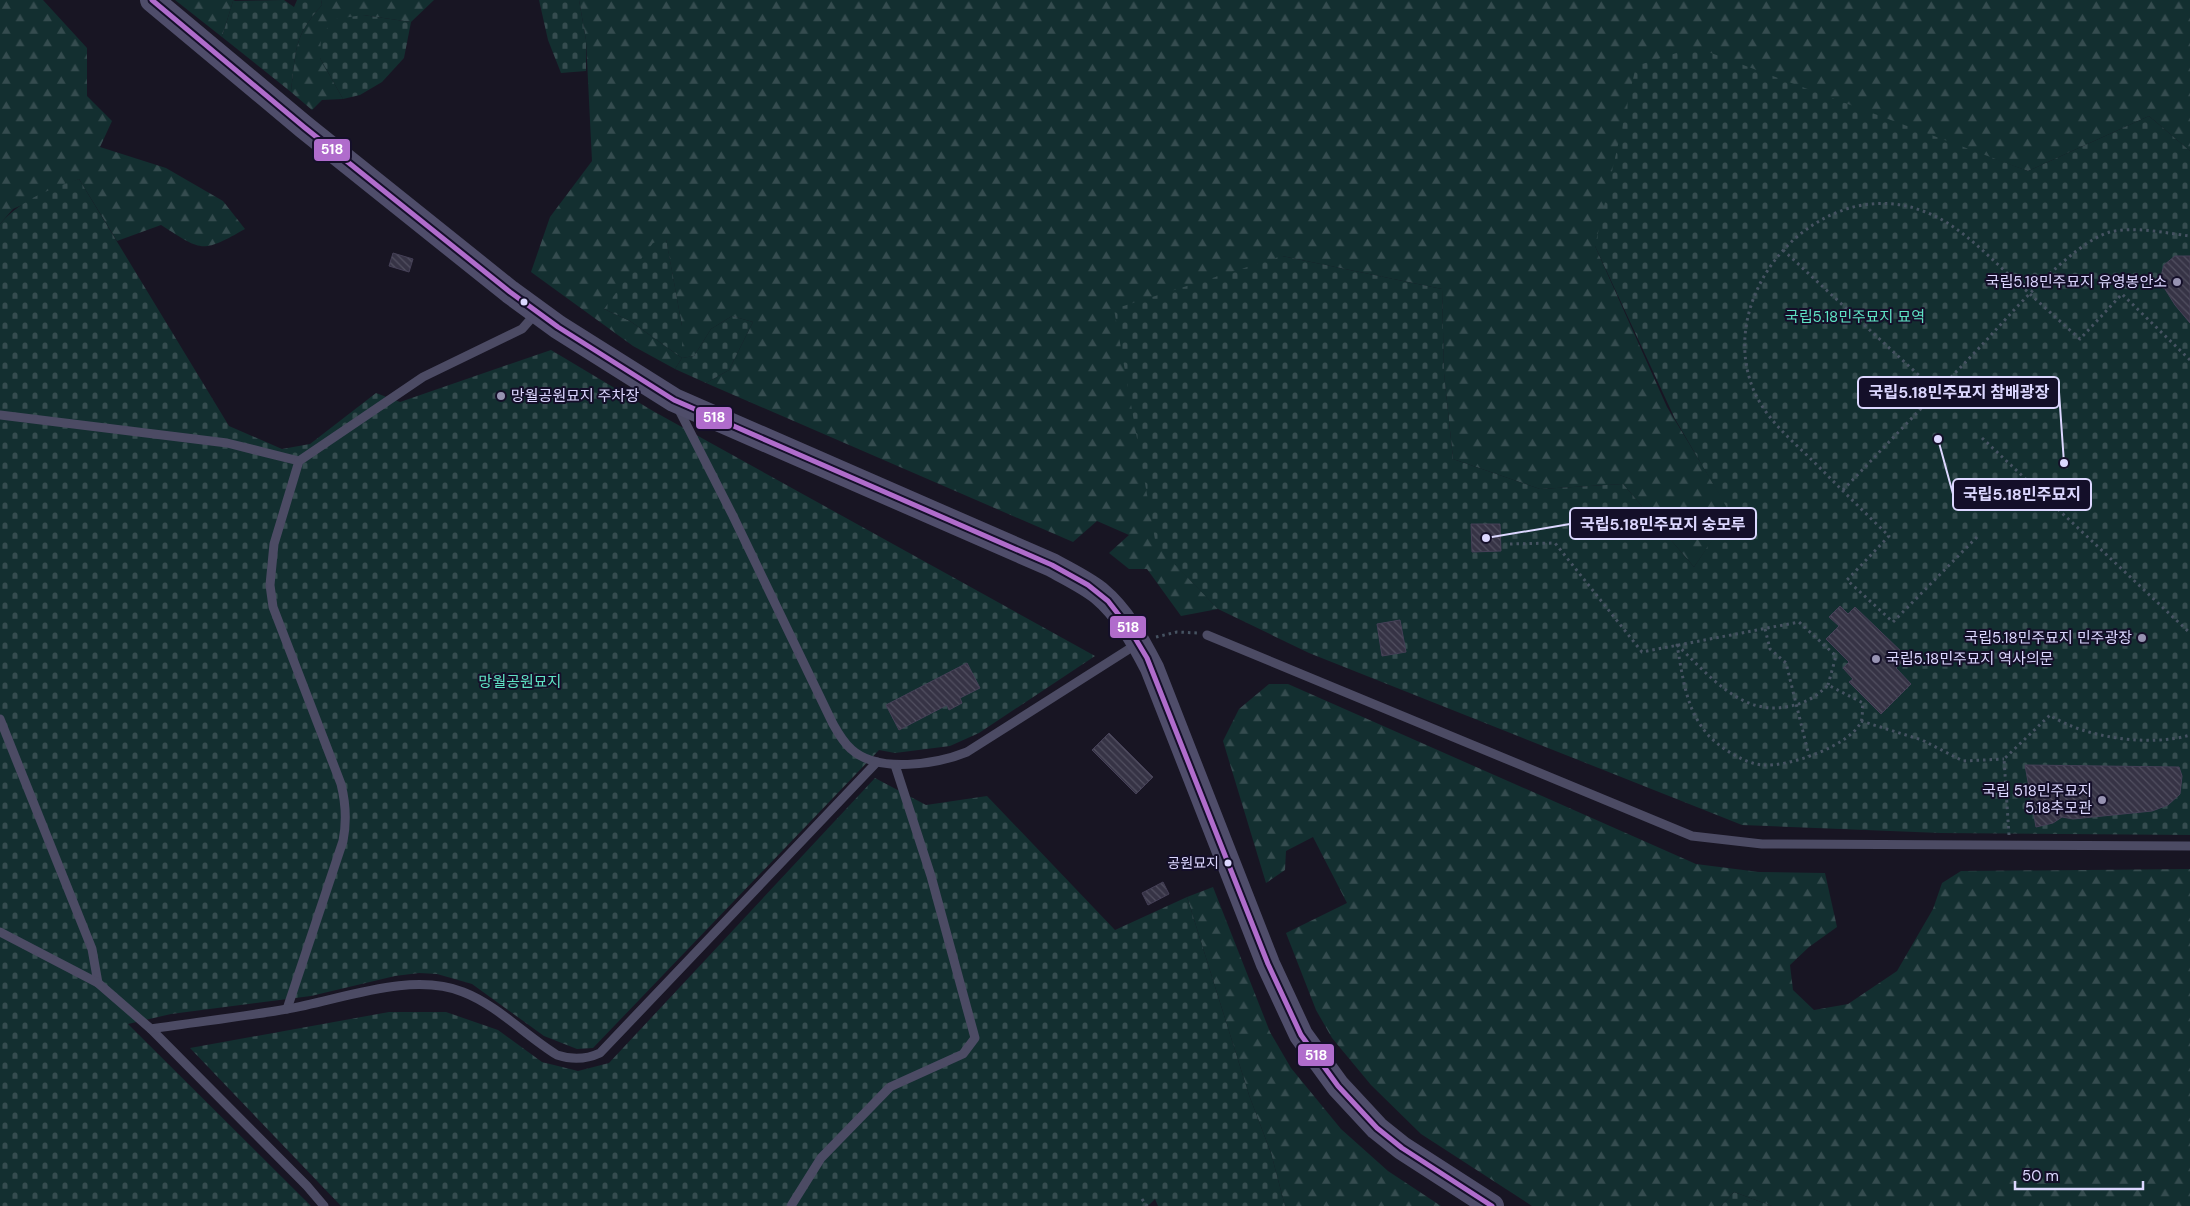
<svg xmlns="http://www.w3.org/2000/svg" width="2190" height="1206" font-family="'DM Sans','Noto Sans KR',sans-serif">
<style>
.forest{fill:url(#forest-firs);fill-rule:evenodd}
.cemetery{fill:url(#cemetery-stones)}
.building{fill:url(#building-back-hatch);stroke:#454057}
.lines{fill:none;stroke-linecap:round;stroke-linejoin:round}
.path{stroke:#465362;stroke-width:3;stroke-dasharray:2.5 4;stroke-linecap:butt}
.lane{stroke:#4c4b64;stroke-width:9}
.secondary{stroke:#4f4d6a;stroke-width:24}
.bus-1-casing{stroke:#140f29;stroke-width:9}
.bus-1{stroke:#b06ccc;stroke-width:5}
.poi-dot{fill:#9793b2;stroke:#140f29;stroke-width:2}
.bus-dot{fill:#dcd7ff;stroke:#140f29;stroke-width:2}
.labels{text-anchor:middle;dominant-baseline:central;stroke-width:4;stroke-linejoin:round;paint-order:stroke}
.bus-label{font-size:14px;fill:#dcd7ff;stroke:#140f29;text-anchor:end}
.poi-label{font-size:15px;fill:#dcd7ff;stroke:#140f29;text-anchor:end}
.park-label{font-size:15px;fill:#5fe3c4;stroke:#140f29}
.leader{fill:none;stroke:#dcd7ff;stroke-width:2}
.callout-dot{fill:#dcd7ff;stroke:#140f29;stroke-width:2}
.callout{fill:#140f29;stroke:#dcd7ff;stroke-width:2}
.callout-label{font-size:16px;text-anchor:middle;font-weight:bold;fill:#dcd7ff}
.line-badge{stroke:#140f29;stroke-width:2}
.badge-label{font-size:14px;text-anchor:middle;font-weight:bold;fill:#fff}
</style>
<defs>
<pattern id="forest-firs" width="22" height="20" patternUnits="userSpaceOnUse" patternTransform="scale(1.25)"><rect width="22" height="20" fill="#132f30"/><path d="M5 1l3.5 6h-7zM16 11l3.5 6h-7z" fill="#354c4f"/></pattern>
<pattern id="cemetery-stones" width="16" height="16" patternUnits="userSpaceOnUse" patternTransform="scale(1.25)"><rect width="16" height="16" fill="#132f30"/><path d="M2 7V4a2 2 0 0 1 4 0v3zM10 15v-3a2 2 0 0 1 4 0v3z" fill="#354c4f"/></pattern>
<pattern id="building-back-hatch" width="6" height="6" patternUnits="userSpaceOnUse" patternTransform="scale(1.25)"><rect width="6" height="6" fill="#363345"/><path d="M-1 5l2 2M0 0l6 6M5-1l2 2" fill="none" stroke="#525061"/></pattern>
</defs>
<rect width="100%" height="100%" fill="#181523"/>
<!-- forest -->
<g class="forest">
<path d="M0,0H43L87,48V96L112,121L100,147L166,168L223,201L245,229C201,254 202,251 161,225L117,241L79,179L13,209L0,224Z"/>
<polygon points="175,0 235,0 233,1 222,37"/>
<path d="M321,0H434L411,22L363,15L320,58L343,99L322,100L312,110L291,92C296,51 293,37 322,5Z"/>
<path d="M579,0H2190V151L2149,116L2028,171L1929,136L1595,246L1667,407L1731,513L1694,567L1623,484L1540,489L1453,459L1444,373L1442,289L1282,256L1156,544L1218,609L1181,616L1147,569H1129L1109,553L1129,535L1097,521L1073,542L706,383L729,370L753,322L732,316L711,329L694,356L682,358L675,369L633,346L531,272L550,217L592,161L586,40ZM666,239L682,326V358L630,321L604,309Z"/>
<polygon points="1269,684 1288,684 1696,864 1759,872 1825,873 1837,927 1809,947 1790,965 1793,990 1814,1010 1848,1004 1897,971 1933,909 1942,883 1961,871 2190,869 2190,1206 1772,1206 1734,1192 1721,1206 1532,1206 1421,1134 1371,1085 1332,1038 1316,1010 1286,933 1347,903 1313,837 1286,851 1285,870 1266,883 1223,741 1239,709"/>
<polygon points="1213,887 1270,1032 1291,1068 1341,1129 1388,1171 1441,1206 1285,1206 1271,1153 1249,1095 1187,897"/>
</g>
<!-- cemetery -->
<g class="cemetery">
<path d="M284,0L294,7L297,0H321L322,5C293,37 296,51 291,92L222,37L233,1Z"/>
<polygon points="539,0 579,0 586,40 586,71 561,73 548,40"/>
<polygon points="363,15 411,22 404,58 382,82 360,95 343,99 320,58 321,35 336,19"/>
<polygon points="1695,47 2028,171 2149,116 2190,151 2190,835 1940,833 1742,825 1309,653 1218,609 1156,545 1114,309 1282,256 1442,289 1444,373 1453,459 1540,489 1623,484 1694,567 1730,513 1675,419 1595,246 1636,66"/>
<path d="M79,179L229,426L282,449L310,444L376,393L400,402L551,350L653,411L1095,656L979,733L950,746L895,753L879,750L593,1048L577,1049L544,1036L472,984L437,974L419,973L395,976L311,996L171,1014L128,1024L311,1206H0V224C22,199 48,190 79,179Z"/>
<polygon points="666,238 682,326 682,358 694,356 711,329 732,316 753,322 729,370 706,383 675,369 682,358 630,321 604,309 653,243"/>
<polygon points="875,778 926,805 987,796 1115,930 1187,897 1249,1095 1271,1153 1285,1206 1158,1206 1155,1199 1148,1206 341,1206 190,1048 389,1012 446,1012 498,1030 542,1062 578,1071 609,1063"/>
<polygon points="1734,1192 1772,1206 1721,1206"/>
</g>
<!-- building -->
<g class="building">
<polygon points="393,253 413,259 409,272 389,266"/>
<polygon points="2175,256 2190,256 2190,323 2175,305 2165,289 2161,276 2164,265"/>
<polygon points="1471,524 1500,524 1501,551 1472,552"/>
<polygon points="1840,606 1848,614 1855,607 1907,657 1896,668 1911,684 1881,714 1849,682 1853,679 1843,668 1849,662 1826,639 1839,626 1829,617"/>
<polygon points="1400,620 1406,652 1382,656 1377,624"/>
<polygon points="967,663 980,688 960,698 962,703 949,710 947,705 899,730 886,705"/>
<polygon points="1109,733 1153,777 1136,794 1092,750"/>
<polygon points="2025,765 2179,767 2182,776 2180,794 2168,805 2152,811 2073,819 2062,817 2053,823 2036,827"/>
<polygon points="1163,882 1169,894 1148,905 1142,893"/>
</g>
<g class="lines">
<!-- path -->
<g class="path">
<polyline points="1783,250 1937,392"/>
<polyline points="1982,438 2190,633"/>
<path d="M1843,490C1888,443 1934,395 1980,347C2009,316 2071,243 2110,232C2135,226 2165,233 2190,236"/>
<path d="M1977,537L1893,622L1847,580L1889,536C1865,513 1841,489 1817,465C1794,442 1767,421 1754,391C1712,292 1820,172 1923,211C1956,223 1981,249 2007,273C2031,295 2055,317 2080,339L2122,294L2190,360"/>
<polyline points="1510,544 1555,543 1642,652 1799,622 1836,656 1828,685"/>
<polyline points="1765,629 1770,649 1786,663 1809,756"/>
<polyline points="1156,637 1177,632 1197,633"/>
<path d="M1677,645C1707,673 1740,715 1785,707C1804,704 1815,698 1828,685L1863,703C1862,708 1863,717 1861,722C1849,746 1789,767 1763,765C1746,764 1722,749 1710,737C1686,712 1683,678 1677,645Z"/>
<polyline points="1861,721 1922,740 1963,761 2004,759"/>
<path d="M2009,835L2004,759L2050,715C2084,738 2151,747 2190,735"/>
<polyline points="1142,1199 1147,1206"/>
</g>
<!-- lane -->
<g class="lane">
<path d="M677,406L733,516L833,724C838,733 843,742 851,749C878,774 937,764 967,752L1137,644"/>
<polyline points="0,415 227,443 299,461"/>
<polyline points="1207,635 1692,836 1762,844 2190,846"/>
<polyline points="0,719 92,949 98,983"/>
<polyline points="0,932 98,983 151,1029 307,1186 324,1206"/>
<path d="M287,1009L343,841C347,821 346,804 341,784L273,607L270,585L274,544L299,461L423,377L522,329L537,312"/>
<path d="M151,1029C196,1022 242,1017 287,1009C340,1000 411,971 463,992C497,1005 526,1036 557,1055C572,1060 585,1060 600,1053L877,762"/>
<polyline points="791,1206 821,1158 890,1087 963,1054 975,1038 931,876 895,765"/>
</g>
<!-- secondary -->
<path class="secondary" d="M152,0L304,127L510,292L558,327L674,400L1052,565C1068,574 1085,582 1099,593C1123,613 1138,641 1152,668L1268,964L1301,1035L1338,1086L1377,1128L1402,1148L1492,1206"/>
<defs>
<polyline id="bus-1" points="152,0 304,127 510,292 558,327 674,400 1052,565 1088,585 1108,601 1129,628 1147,658 1268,964 1301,1035 1338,1086 1377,1128 1402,1148 1492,1206"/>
</defs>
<!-- bus-1 casing -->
<use href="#bus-1" class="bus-1-casing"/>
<!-- bus-1 -->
<use href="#bus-1" class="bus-1"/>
</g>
<!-- markers -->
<g class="poi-dot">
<circle cx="2177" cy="282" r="5"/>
<circle cx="501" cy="396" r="5"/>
<circle cx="2142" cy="638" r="5"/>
<circle cx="1876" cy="659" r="5"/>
<circle cx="2102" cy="800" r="5"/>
</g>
<g class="bus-dot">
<circle cx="524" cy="302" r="4.5"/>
<circle cx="1228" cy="863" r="4.5"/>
</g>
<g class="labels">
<!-- bus labels -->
<g class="bus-label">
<text x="1219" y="863">공원묘지</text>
</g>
<!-- poi labels -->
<g class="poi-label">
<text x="2167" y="282">국립5.18민주묘지 유영봉안소</text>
<text x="511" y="396" text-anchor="start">망월공원묘지 주차장</text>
<text x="2132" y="638">국립5.18민주묘지 민주광장</text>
<text x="1886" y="659" text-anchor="start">국립5.18민주묘지 역사의문</text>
<text x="2092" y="791">국립 518민주묘지<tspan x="2092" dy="17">5.18추모관</tspan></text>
</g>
<!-- park labels -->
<g class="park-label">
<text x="1855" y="317">국립5.18민주묘지 묘역</text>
<text x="520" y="682">망월공원묘지</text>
</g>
</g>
<!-- callouts -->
<path class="leader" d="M2064 463L2059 392M1938 439L1953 494M1486 538L1570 524"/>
<g class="callout-dot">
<circle cx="2064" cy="463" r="5"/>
<circle cx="1938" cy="439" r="5"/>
<circle cx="1486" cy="538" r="5"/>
</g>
<g class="callout">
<rect x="1858" y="377" width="201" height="31" rx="5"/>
<rect x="1953" y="479" width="138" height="31" rx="5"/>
<rect x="1570" y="508" width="186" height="31" rx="5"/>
</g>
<g class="callout-label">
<text x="1959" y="398">국립5.18민주묘지 참배광장</text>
<text x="2022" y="500">국립5.18민주묘지</text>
<text x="1663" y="530">국립5.18민주묘지 숭모루</text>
</g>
<g class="line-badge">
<rect x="313" y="138" width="38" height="24" rx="5" fill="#b06ccc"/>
<rect x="695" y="406" width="38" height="24" rx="5" fill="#b06ccc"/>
<rect x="1109" y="615" width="38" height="24" rx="5" fill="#b06ccc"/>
<rect x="1297" y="1043" width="38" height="24" rx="5" fill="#b06ccc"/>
</g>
<g class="badge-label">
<text x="332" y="154">518</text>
<text x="714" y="422">518</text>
<text x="1128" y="632">518</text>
<text x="1316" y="1060">518</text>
</g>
<!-- scale -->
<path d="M2015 1181v8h128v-8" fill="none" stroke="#dcd7ff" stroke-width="2.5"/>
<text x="2022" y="1181" font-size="15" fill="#dcd7ff" stroke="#140f29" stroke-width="4" paint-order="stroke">50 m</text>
</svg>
